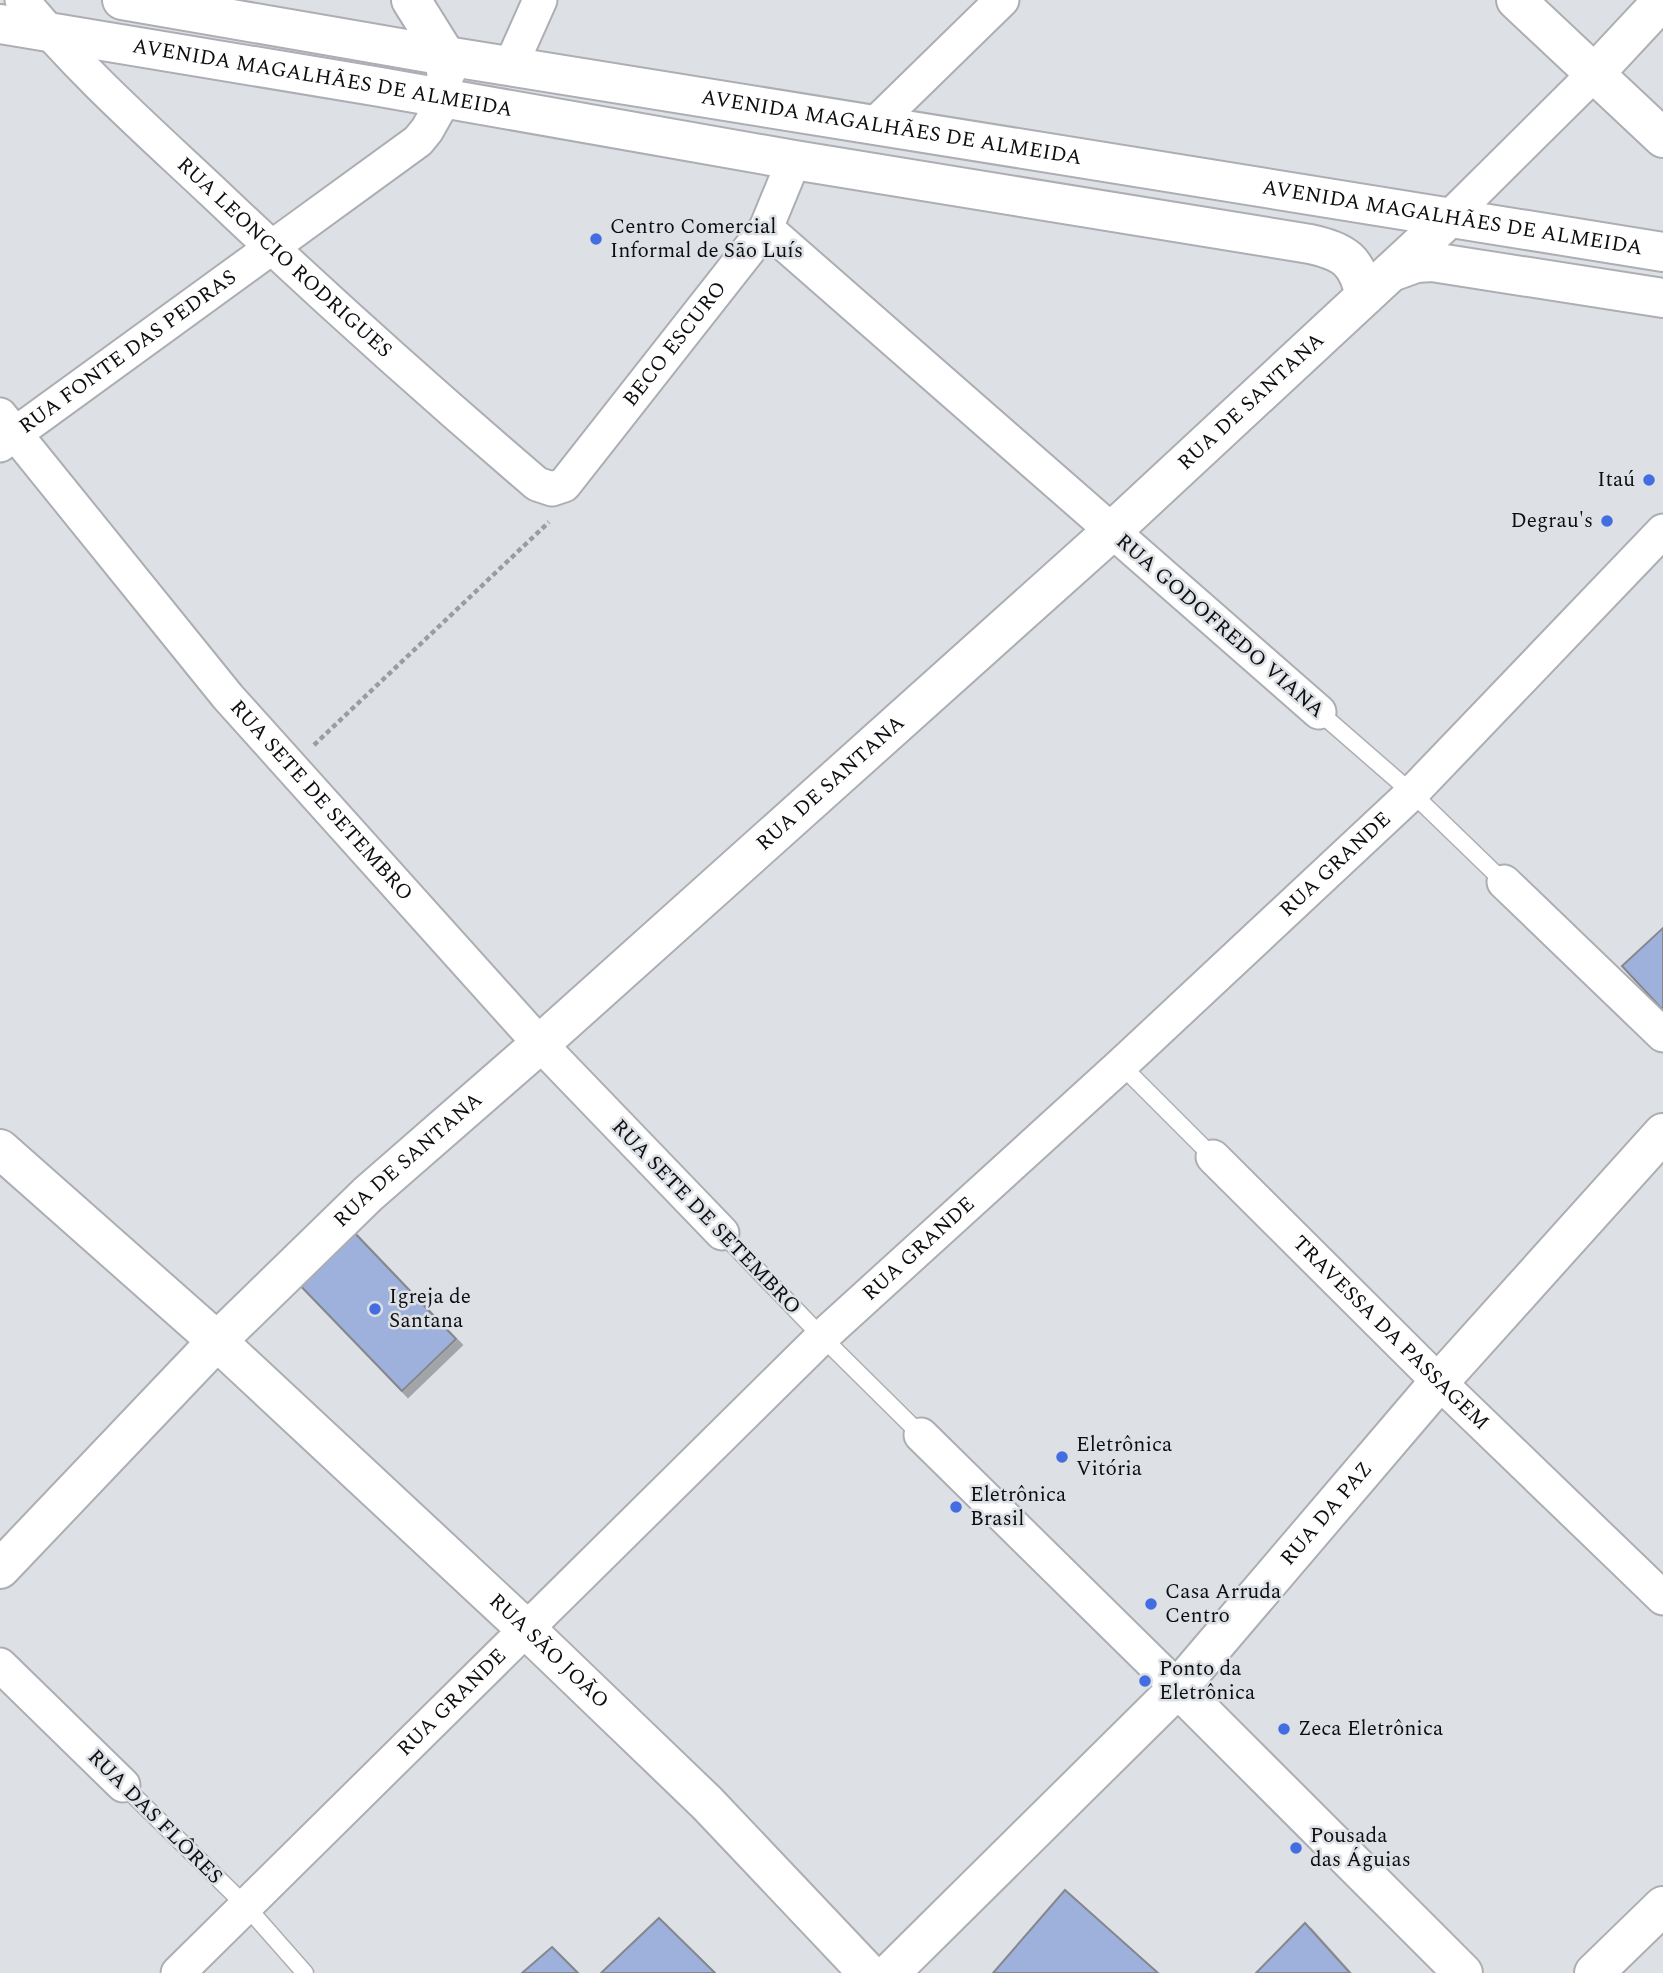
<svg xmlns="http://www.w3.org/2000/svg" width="1663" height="1973" font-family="Spectral,serif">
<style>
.building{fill:#9eb1dc;stroke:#84878b;stroke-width:2;filter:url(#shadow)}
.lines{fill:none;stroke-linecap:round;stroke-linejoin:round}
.lane-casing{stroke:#acaeb3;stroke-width:19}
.street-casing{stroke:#acaeb3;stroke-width:37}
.secondary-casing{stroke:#acaeb3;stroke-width:42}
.path{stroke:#9a9ca0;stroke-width:4.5;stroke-dasharray:5 3.5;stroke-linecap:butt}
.lane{stroke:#fff;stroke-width:16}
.street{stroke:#fff;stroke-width:33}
.secondary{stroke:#fff;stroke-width:38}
.poi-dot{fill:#446ee0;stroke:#dde0e5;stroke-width:2.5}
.labels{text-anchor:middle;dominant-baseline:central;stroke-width:5;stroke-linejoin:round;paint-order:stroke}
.street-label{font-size:21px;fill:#0d0e10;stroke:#dde0e5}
.poi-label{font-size:21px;fill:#0d0e10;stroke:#dde0e5;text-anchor:start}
</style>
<defs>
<filter id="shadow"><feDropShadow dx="6" dy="6" stdDeviation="0" flood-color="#0004"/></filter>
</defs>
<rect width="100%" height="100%" fill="#dde0e5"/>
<!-- building -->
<g class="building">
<polygon points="1663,928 1663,1010 1622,966"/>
<polygon points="348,1226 456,1339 402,1391 293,1278"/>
<polygon points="1065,1890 1158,1973 993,1973"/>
<polygon points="659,1918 715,1973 601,1973"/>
<polygon points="1305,1923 1350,1973 1256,1973"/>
<polygon points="552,1947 578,1973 522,1973"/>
</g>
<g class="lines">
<defs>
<g id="lane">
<polyline points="1319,712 1412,793 1504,882"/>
<polyline points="1121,1065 1213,1157"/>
<polyline points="722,1233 822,1337 921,1435"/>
<polyline points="123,1785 245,1905 305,1973"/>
</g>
<g id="street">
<path id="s1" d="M22,0C79,70 147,130 213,192C318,292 426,389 537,484L552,489L564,485L766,228L794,160"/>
<polyline points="511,65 540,0"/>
<polyline points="875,124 1002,0"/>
<polyline points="1449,218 1594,74"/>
<polyline points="766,228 1319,712"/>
<path id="s2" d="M0,415L228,697L540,1044L722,1233"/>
<path id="s3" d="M0,445L418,141L427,130L445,98"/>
<polyline points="1504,882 1663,1035"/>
<path id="s4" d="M1213,1157L1439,1382L1663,1598"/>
<polyline points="921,1435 1178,1688"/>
<polyline points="0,1665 123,1785"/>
<path id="s5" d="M178,1973L822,1337L1121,1065L1412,793L1663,531"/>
</g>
<g id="secondary">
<path id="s6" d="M122,0L446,56L1663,252"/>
<polyline points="411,0 446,56 446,72"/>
<polyline points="1516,0 1663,138"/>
<path id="s7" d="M0,24L380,87L794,160L1310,244C1345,252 1357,260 1365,296"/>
<polyline points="1594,74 1663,0"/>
<polyline points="1391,272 1416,263 1432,262 1663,298"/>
<path id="s8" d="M0,1149L217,1341L526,1629L707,1803L868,1973"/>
<path id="s9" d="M0,1569L217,1341L368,1194L540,1044L1112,531L1449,218"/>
<polyline points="1178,1688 1463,1973"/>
<path id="s10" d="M890,1973L1178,1688L1439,1382L1663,1133"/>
<polyline points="1594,1973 1663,1906"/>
</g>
</defs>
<!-- lane casing -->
<use href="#lane" class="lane-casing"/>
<!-- street casing -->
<use href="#street" class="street-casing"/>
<!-- secondary casing -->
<use href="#secondary" class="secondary-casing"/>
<!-- path -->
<polyline class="path" points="314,745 549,522"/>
<!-- lane -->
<use href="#lane" class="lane"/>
<!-- street -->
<use href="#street" class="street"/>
<!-- secondary -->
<use href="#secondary" class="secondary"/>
</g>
<!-- markers -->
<g class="poi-dot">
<circle cx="596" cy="239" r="7"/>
<circle cx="1649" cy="480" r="7"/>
<circle cx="1607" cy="521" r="7"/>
<circle cx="375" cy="1309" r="7"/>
<circle cx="1062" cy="1457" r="7"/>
<circle cx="956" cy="1507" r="7"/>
<circle cx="1151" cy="1604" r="7"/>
<circle cx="1145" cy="1681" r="7"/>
<circle cx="1284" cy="1729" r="7"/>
<circle cx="1296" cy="1848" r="7"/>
</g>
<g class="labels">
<!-- street labels -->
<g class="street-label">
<text stroke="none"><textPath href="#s7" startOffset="327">AVENIDA MAGALHÃES DE ALMEIDA</textPath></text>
<text stroke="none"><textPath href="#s6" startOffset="780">AVENIDA MAGALHÃES DE ALMEIDA</textPath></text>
<text stroke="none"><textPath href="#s6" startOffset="1348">AVENIDA MAGALHÃES DE ALMEIDA</textPath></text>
<text stroke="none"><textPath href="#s1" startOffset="368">RUA LEONCIO RODRIGUES</textPath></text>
<text stroke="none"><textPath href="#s1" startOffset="915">BECO ESCURO</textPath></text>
<text stroke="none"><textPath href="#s3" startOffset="158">RUA FONTE DAS PEDRAS</textPath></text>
<text stroke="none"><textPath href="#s9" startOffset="1712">RUA DE SANTANA</textPath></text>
<text transform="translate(1220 626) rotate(41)">RUA GODOFREDO VIANA</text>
<text stroke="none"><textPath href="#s9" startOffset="1144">RUA DE SANTANA</textPath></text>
<text stroke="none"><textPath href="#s2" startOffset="502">RUA SETE DE SETEMBRO</textPath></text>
<text stroke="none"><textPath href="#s5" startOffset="1603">RUA GRANDE</textPath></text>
<text stroke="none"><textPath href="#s9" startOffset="578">RUA DE SANTANA</textPath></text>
<text transform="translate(706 1217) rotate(46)">RUA SETE DE SETEMBRO</text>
<text stroke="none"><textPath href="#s5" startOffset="1036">RUA GRANDE</textPath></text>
<text stroke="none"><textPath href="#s4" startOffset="250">TRAVESSA DA PASSAGEM</textPath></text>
<text stroke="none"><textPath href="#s10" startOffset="634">RUA DA PAZ</textPath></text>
<text stroke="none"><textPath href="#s8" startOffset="744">RUA SÃO JOÃO</textPath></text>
<text stroke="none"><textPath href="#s5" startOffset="385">RUA GRANDE</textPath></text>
<text transform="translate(155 1817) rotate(45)">RUA DAS FLÔRES</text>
</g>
<!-- poi labels -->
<g class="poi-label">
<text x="610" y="227">Centro Comercial<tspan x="610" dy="24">Informal de São Luís</tspan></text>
<text x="1635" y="480" text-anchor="end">Itaú</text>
<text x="1593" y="521" text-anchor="end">Degrau's</text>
<text x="389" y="1297">Igreja de<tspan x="389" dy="24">Santana</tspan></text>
<text x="1076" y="1445">Eletrônica<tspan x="1076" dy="24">Vitória</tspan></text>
<text x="970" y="1495">Eletrônica<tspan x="970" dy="24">Brasil</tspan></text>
<text x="1165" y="1592">Casa Arruda<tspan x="1165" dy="24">Centro</tspan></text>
<text x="1159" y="1669">Ponto da<tspan x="1159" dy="24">Eletrônica</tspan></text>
<text x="1298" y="1729">Zeca Eletrônica</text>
<text x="1310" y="1836">Pousada<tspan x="1310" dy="24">das Águias</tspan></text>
</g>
</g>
</svg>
